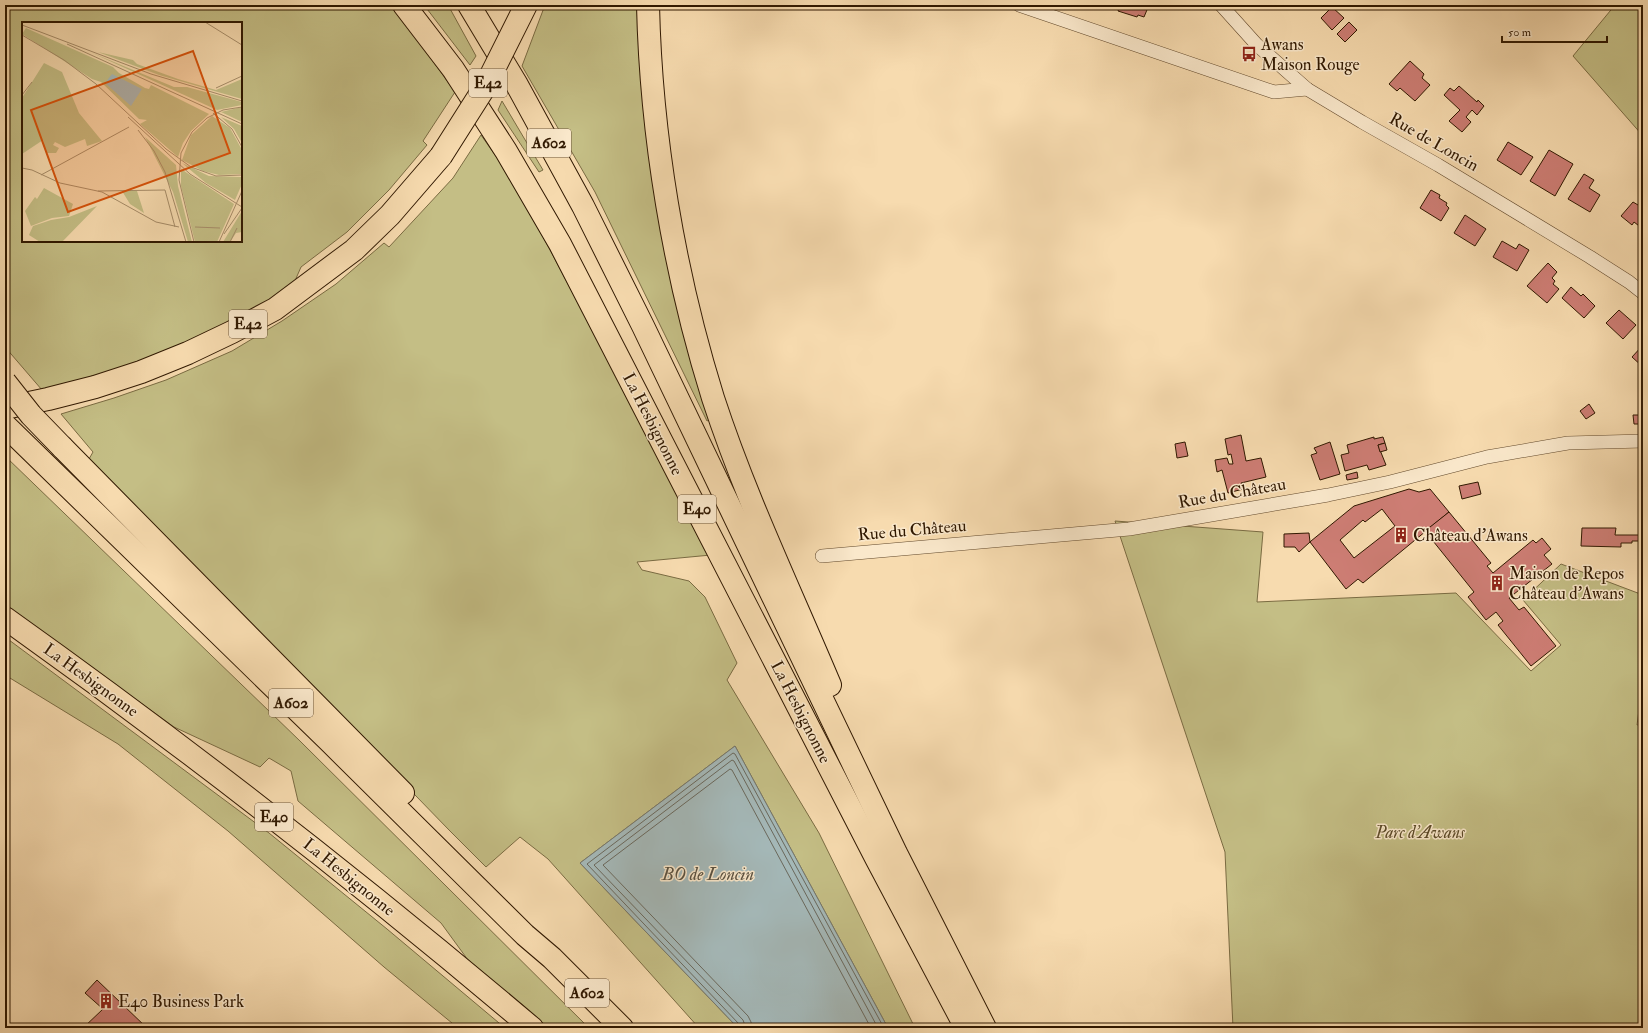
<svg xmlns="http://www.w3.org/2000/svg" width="1648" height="1033" font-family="'IM FELL Double Pica',serif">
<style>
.green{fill:#c4be85;stroke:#7a6b42;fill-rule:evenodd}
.water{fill:#a4b8b8;stroke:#76786e}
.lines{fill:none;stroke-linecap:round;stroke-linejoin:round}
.shore{stroke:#6a685c;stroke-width:1}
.building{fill:#cd7d74;stroke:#301800;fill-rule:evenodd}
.minor-casing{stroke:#62492c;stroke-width:14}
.motorway-casing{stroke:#301800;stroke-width:24}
.minor{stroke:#fae8cb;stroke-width:13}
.motorway{stroke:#f7dbaf;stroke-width:22}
.motorway-bridge-casing{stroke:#301800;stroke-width:24;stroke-linecap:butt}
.motorway-bridge{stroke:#f7dbaf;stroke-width:22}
.labels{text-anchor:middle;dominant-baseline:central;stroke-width:3;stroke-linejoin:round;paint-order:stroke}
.shield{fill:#fae8cb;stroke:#6d563d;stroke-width:1}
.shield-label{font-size:16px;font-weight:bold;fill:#301800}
.poi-label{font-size:17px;fill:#301800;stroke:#fae8cb;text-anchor:start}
.street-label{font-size:17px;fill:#301800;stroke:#fae8cb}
.park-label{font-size:17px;font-style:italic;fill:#5c4a28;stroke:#fae8cb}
.water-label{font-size:18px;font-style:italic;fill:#595040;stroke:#fae8cb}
.inset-road{fill:none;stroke:#a78d69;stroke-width:1}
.view{fill:#d6520b;fill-opacity:0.15;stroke:#d6520b;stroke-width:2}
.inset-edge{fill:none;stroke:#301800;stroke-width:2}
</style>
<rect width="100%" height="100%" fill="#f7dbaf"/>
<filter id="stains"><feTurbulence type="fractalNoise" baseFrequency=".005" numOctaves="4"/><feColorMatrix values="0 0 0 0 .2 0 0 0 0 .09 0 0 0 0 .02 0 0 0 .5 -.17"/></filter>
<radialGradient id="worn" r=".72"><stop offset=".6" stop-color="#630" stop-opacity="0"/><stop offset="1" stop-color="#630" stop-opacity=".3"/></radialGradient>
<!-- green -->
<g class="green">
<path d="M5,5H391L398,12L455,92L423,141L427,145L389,190L347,232L301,267L294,283L237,321L176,350L113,372L42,390L5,347ZM23,23H241V241H23Z"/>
<polygon points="424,5 448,5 476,56 470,65"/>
<polygon points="545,5 638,5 711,419 707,421 595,192 522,66"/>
<polygon points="1615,5 1643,5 1643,136 1573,56"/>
<polygon points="502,101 543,170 539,172 498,110"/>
<polygon points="481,135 502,165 529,210 711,555 637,562 642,570 689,581 705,597 737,663 727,680 819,833 915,1028 888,1028 735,746 580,863 738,1028 699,1028 548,859 520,837 486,867 449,830 89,459 93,452 61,414 114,398 166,380 232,351 282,321 336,284 384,243 389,247 453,178"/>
<polygon points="5,456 300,741 589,1028 549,1028 468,960 441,923 298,801 291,771 269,758 260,767 174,727 5,605"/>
<polygon points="1115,521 1263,532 1257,602 1456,593 1531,671 1561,645 1523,600 1561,564 1643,595 1643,680 1637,725 1643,724 1643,1028 1233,1028 1225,852"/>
<polygon points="5,637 269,833 387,929 505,1028 458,1028 384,967 228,831 118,744 5,675"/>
</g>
<!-- water -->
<polygon class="water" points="735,746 888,1028 738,1028 580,863"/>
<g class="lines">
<!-- shore -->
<g class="shore">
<polyline points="741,1028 739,1024 587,864 733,753 735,754 884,1028"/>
<polyline points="746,1028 743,1020 594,865 732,760 734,761 878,1028"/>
<polyline points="752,1028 751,1022 748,1016 603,865 730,769 732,770 871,1028"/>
</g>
</g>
<!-- building -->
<g class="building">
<polygon points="1120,5 1149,5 1144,17 1138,15 1137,17 1118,11"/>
<polygon points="1332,7 1344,18 1332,30 1321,18"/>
<polygon points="1349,22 1357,30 1345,42 1337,34"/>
<polygon points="1410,61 1424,74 1422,78 1430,85 1415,101 1400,88 1397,91 1389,84"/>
<polygon points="1459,86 1477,102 1478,100 1484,106 1477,115 1472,110 1466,117 1471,122 1462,132 1449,121 1460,110 1444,95 1450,88 1454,91"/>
<polygon points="1508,142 1533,157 1521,175 1497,160"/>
<polygon points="1549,150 1573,164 1555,196 1530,181"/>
<polygon points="1584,174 1594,180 1589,188 1600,195 1590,212 1568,199"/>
<polygon points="1431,190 1440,195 1439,198 1447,203 1446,205 1449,208 1441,221 1420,208"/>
<polygon points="1633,202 1643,208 1643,229 1634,222 1632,225 1621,216"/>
<polygon points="1465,215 1486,229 1475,246 1454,233"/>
<polygon points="1502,241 1516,249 1519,244 1529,250 1517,271 1493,257"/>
<polygon points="1548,263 1557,272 1552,278 1555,281 1553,284 1559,289 1547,303 1527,286"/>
<polygon points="1571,287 1581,296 1583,294 1595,306 1584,318 1562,298"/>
<polygon points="1619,310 1636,325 1623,339 1606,323"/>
<polygon points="1643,345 1643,367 1632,357"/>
<polygon points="1589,404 1595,413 1586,419 1580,411"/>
<polygon points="1633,415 1641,415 1641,424 1634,424"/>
<polygon points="1241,435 1246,461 1261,458 1266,477 1241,483 1243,489 1228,493 1222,470 1217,472 1215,460 1227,458 1229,464 1233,464 1231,454 1228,455 1225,439"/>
<polygon points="1374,437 1374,439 1383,437 1385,443 1378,445 1386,465 1369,470 1367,465 1345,471 1341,455 1349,453 1347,445"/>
<polygon points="1185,442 1188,456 1177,458 1175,444"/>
<polygon points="1330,442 1340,474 1320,480 1311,455 1317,453 1314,448"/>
<polygon points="1385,443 1387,450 1380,452 1378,445"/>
<polygon points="1357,472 1358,478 1347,480 1346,475"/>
<polygon points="1478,482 1481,494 1462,499 1459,486"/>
<path d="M1409,489L1419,492L1430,489L1449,512L1363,583L1358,579L1346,589L1310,542L1311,541L1354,506ZM1382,509L1395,526L1354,558L1340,540L1363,520L1365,522Z"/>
<polygon points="1449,512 1491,563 1487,566 1493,573 1533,540 1536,543 1542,538 1551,549 1544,555 1552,564 1509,598 1519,610 1524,607 1556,646 1531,666 1498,625 1503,621 1496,612 1486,620 1468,597 1474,592 1425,531"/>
<polygon points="1582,528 1616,528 1615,535 1639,535 1639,541 1632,541 1632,543 1621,543 1621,547 1581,546"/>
<polygon points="1309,533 1310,542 1299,552 1295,547 1284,547 1284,534"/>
<polygon points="97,980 147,1028 83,1028 103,1009 85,993"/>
</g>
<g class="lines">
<defs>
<g id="minor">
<polyline points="1019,5 1274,92 1307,89"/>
<polyline points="1221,5 1257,45 1307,89 1362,122 1438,165 1590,257 1629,282 1643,293"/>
<polyline points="822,556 1129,529 1328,495 1390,482 1487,457 1568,443 1643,441"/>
</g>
<g id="motorway">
<polyline points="404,5 453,69 506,151 560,244 876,858 966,1028"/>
<polyline points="469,5 517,85 583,206 643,326 896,853 985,1028"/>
<path d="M648,5C651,136 674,273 713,398C745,496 790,590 830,685"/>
<polyline points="5,408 48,399 95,387 141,372 188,353 232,332 275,309 354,250 390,215 441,156"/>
<polyline points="5,425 330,742 525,935 552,958 622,1028"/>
<polyline points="62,447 403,793"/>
<path d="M5,618C186,747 362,884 532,1028"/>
</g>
</defs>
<!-- minor casing -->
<use href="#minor" class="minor-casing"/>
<!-- motorway casing -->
<use href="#motorway" class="motorway-casing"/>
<!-- minor -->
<use href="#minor" class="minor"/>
<!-- motorway -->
<use href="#motorway" class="motorway"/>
<defs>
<g id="motorway-bridge">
<polyline points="441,156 486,85 526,5"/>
<polyline points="5,382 31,415 62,447"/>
</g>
</defs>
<!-- motorway-bridge casing -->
<use href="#motorway-bridge" class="motorway-bridge-casing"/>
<!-- motorway-bridge -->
<use href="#motorway-bridge" class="motorway-bridge"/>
</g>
<!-- icons -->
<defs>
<symbol id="bus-bare" viewBox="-9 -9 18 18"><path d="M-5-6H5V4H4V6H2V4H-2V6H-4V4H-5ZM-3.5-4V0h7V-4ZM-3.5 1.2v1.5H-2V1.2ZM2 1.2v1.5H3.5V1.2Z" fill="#8f2418" stroke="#fae8cb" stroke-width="2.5" paint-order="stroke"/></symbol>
<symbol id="building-bare" viewBox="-9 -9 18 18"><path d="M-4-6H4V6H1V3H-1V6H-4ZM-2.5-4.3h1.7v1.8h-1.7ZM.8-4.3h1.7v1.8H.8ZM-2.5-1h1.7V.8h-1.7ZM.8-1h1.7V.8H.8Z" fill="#8f2418" stroke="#fae8cb" stroke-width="2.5" paint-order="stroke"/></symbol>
</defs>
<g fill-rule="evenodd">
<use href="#bus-bare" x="1238" y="43" width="22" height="22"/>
<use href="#building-bare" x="1390" y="524" width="22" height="22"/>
<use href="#building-bare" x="1486" y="572" width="22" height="22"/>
<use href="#building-bare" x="95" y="990" width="22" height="22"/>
</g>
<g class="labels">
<!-- shield labels -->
<g class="shield">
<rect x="469" y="69" width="38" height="28" rx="3"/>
<rect x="527" y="129" width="44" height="28" rx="3"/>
<rect x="229" y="310" width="38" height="28" rx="3"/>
<rect x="678" y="495" width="38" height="28" rx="3"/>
<rect x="269" y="689" width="44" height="28" rx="3"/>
<rect x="255" y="803" width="38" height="28" rx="3"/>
<rect x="565" y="979" width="44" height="28" rx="3"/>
</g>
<g class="shield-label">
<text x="488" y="83">E42</text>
<text x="549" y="143">A602</text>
<text x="248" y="324">E42</text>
<text x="697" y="509">E40</text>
<text x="291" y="703">A602</text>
<text x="274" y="817">E40</text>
<text x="587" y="993">A602</text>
</g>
<!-- poi labels -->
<g class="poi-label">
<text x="1261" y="44">Awans<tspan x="1261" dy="20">Maison Rouge</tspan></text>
<text x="1413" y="535">Château d'Awans</text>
<text x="1509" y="573">Maison de Repos<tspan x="1509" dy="20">Château d'Awans</tspan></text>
<text x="118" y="1001">E40 Business Park</text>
</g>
<!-- street labels -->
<g class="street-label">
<text transform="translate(1434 142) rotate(30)">Rue de Loncin</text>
<text transform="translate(653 424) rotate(63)">La Hesbignonne</text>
<text transform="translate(1232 493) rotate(-10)">Rue du Château</text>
<text transform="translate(912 530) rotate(-5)">Rue du Château</text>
<text transform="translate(91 680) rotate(36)">La Hesbignonne</text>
<text transform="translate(801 712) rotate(63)">La Hesbignonne</text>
<text transform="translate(349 877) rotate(39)">La Hesbignonne</text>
</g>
<!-- park labels -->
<g class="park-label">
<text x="1420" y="832">Parc d'Awans</text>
</g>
<!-- water labels -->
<g class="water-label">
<text x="708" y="874">BO de Loncin</text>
</g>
</g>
<!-- overview -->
<g transform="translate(22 22)">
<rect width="220" height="220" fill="#f7dbaf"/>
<path d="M4,6L91,45L97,51L123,66L127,67L129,63L187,92L169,109L161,121L156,135L118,102L125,98L117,97L79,60L70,57L0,12ZM68,30L152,65H165L220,80V83L195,88ZM76,30L111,38L115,42L156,57L194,68L220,57V77L137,53ZM22,41L40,50L57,91L80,119L65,124L63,117L43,125L33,120L31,123L37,126L34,131H24L21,118L0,132V76ZM220,85V100L199,90ZM190,94L208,106L219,126L220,152L197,153L181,149L160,138L169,113ZM199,95L220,104V121L212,107ZM123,115L154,143L156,164L170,220H166L151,170ZM160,141L187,154L220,155V162L213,178L184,161ZM159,147L212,182L195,220H173L159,164ZM22,166L51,182L47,194L30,196L9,204L3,189L13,175L15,177ZM100,169H115L122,191L108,182ZM75,184L40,220H18L7,213L11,204L29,198L47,195ZM220,189V210L214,211L208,220H201Z" fill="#c4be85"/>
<path d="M90,52L120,67L109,84L83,61Z" fill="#a4b8b8"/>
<path class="inset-road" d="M183,0L220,23M0,3L129,52L220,79M0,13L42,38L74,62L144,127L169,145L194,154L220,153M45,22L220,102M194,66L220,54M0,73L10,60M191,91L210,107L220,125M106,95L168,152L220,185M116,108L132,129L143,150L164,220M0,146L10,148L38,161L80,170L134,200L157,205M19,153L107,105M76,169L143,168L153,205M173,205L198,206M202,212L220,186M172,220L157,158L159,131L170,110L185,96L201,88L220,85M197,220L220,169M208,220L215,206"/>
<path class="view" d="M171,29L208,131L46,190L9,88Z"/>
<rect width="220" height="220" class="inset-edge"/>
</g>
<!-- margin -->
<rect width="1648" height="1033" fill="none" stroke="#f7dbaf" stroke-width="20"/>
<rect x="6" y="6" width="1636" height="1021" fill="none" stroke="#301800" stroke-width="2"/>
<rect x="10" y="10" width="1628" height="1013" fill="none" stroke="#301800"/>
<!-- scale -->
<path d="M1502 36v6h105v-6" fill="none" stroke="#301800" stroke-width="2"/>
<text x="1508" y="36" font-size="12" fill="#301800" stroke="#fae8cb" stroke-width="3" paint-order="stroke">50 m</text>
<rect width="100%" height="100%" filter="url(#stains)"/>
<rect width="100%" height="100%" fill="url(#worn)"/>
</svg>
